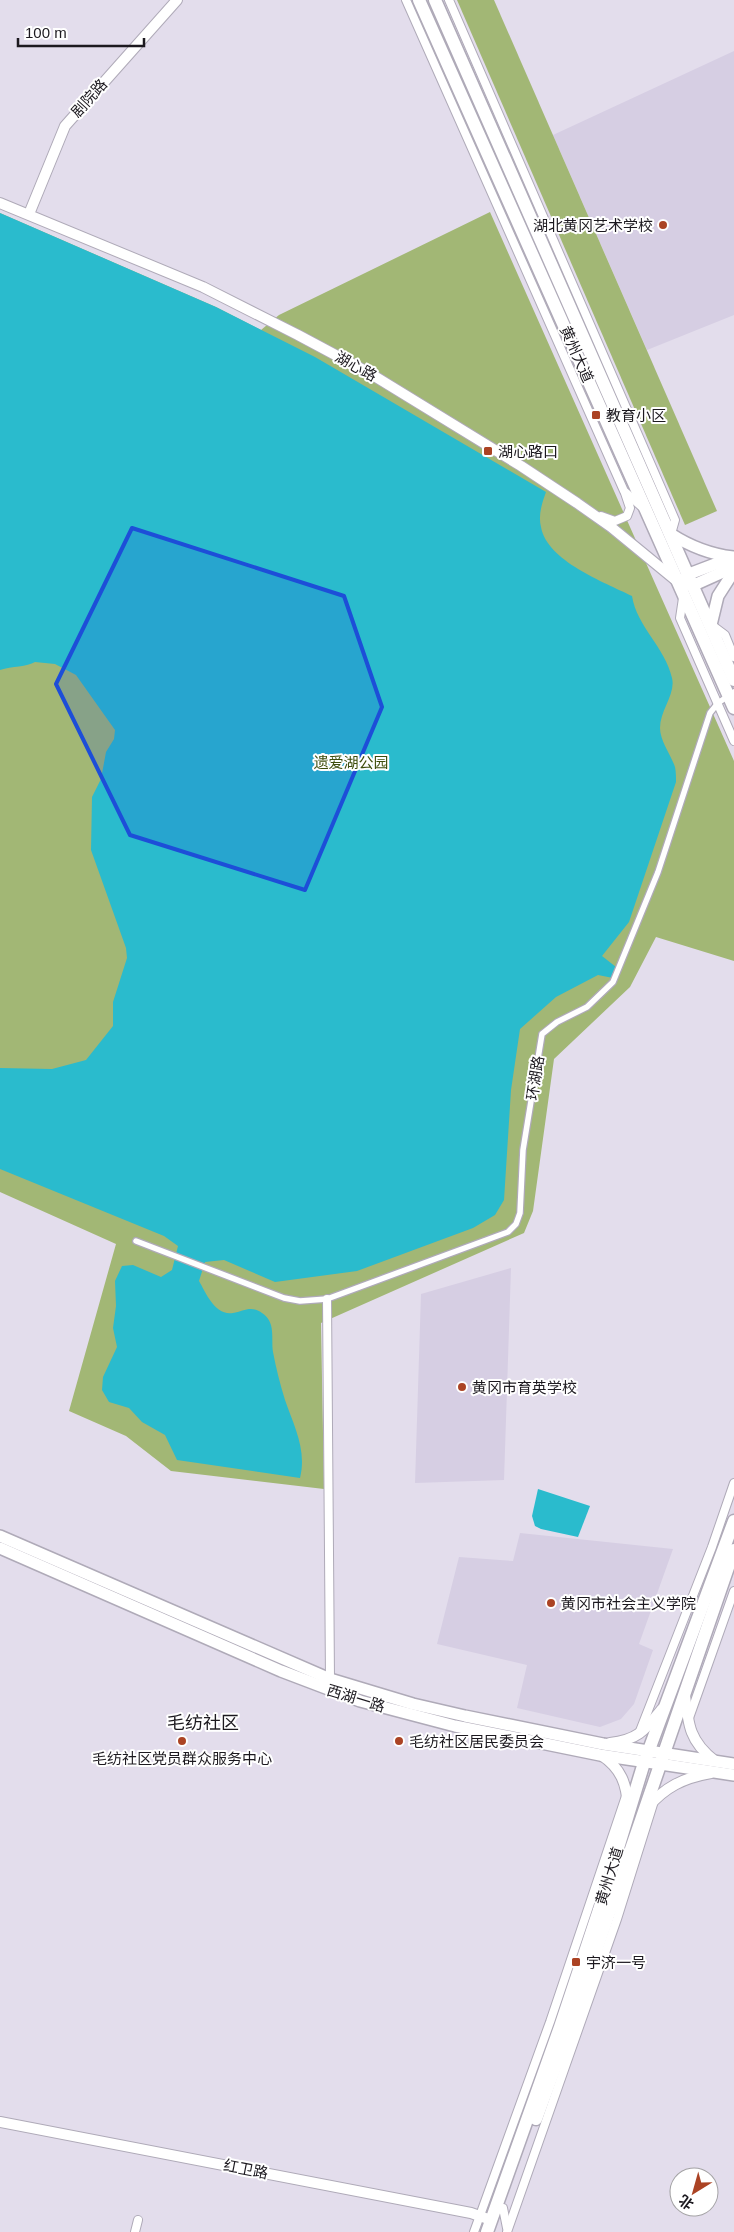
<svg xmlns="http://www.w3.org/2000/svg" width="734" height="2232" font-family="Arial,'Noto Sans SC',sans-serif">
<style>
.education{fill:#d6cee3}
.green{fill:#a2b775}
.water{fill:#2abbcd}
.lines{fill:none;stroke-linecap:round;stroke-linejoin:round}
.pedestrian-casing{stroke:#afaab8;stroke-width:8}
.minor-casing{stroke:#afaab8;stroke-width:10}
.tertiary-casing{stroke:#afaab8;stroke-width:12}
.secondary-casing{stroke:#afaab8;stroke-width:14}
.primary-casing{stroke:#afaab8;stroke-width:15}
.pedestrian{stroke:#fff;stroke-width:5.5}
.minor{stroke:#fff;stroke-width:8}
.tertiary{stroke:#fff;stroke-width:10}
.secondary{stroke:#fff;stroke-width:11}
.primary{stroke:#fff;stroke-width:12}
.marked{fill:#1d4ed8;fill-opacity:0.2;stroke:#1d4ed8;stroke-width:4;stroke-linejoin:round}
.poi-dot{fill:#ab4324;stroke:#fff;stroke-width:2}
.labels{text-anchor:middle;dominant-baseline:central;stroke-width:4;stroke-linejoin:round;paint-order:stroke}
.street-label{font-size:15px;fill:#1c191f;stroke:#fff}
.poi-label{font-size:15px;fill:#1c191f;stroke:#fff;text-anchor:start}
.park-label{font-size:15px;fill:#3d4d0c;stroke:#fff}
.quarter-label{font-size:18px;fill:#1c191f;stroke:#fff}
</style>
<rect width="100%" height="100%" fill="#e3ddec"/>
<!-- education -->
<g class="education">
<polygon points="734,51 734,315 647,350 553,135"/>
<polygon points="511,1268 504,1480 415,1483 421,1294"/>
<polygon points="520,1533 673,1549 639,1644 653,1650 634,1704 621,1719 600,1727 517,1708 527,1665 437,1644 459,1557 513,1561"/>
</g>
<!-- green -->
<g class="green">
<polygon points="457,0 494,0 717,511 685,525"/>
<polygon points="490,212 734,761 734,961 656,937 630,987 554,1059 533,1211 524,1233 321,1323 324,1489 171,1471 126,1436 69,1411 116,1244 0,1192 0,213 216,307 261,330 279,315"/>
</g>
<!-- water -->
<g class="water">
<path d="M0,213L216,307L315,357L546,492C542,503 538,515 541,527C547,561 604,582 632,596C637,627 665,647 672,678C676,694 660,710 660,728C660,741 671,755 675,767C676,772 676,777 676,782L629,922L602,956L616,967L613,978L598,975L556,997L520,1029L511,1090L504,1200L495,1215L473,1228L357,1271L275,1282L224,1260L205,1262L199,1281C206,1293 215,1316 233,1313C244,1311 251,1305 262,1313C276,1322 271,1338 273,1352C276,1368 280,1384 285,1400C294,1426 307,1450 300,1478L177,1460L165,1435L142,1422L129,1408L109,1402L102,1390L103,1377L117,1347L113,1328L116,1306L115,1281L122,1266L133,1265L161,1277L172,1270L178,1246L164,1236L0,1169V1068L52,1069L86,1060L113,1026V1002L127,958L126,948L91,850L92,797L101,779L106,752L114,739L115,730L76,675L55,664L35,662C27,667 12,666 0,670Z"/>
<polygon points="538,1489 590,1506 578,1537 541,1529 535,1526 532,1516"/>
</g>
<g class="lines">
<defs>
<polyline id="pedestrian" points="136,1241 284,1298 300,1301 327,1299 508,1232 516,1224 520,1213 523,1150 542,1034 557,1022 587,1007 613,982 658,872 710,713 718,703 734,692"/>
<g id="minor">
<polyline points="406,0 624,491 642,507"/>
<polyline points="449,0 675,520 671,534"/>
<polyline points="601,516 615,521 627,516 630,508 625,493"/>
<polyline points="683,598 680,618 734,741"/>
<polyline points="713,626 725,635 734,657"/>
<polyline points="327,1299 330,1679"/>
<polyline points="689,1718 734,1591"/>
<polyline points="640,1731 712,1547 734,1483"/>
<polyline points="503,2208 507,2228"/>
<polyline points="135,2232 138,2220"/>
<polyline points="474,2232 550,2022 626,1796"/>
<polyline points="507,2232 617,1919 654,1801"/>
</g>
<g id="tertiary">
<polyline points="0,203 203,287 298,335 371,374 521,466 577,503 611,527 678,582"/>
<polyline points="29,214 65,126 177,0"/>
<path d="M685,1695C688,1725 690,1742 715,1761"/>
<path d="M610,1743C638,1740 645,1730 662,1709"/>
<path d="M601,1755C621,1768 627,1784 628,1808"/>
<path d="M647,1808C665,1787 683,1778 711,1773"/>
<polyline points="0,2122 471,2213 491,2220"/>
</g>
<g id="secondary">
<path d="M671,534C691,547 709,554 733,557"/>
<polyline points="683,581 689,574 731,558"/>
<polyline points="685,584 694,585 734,567"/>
<polyline points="711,625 718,596 734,571"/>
<polyline points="0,1536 330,1679 413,1704 465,1716 603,1744 734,1764"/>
<polyline points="0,1548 281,1671 360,1701 455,1726 536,1742 600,1755 734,1775"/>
</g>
<g id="primary">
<polyline points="419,0 734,708"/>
<polyline points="435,0 734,680"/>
<polyline points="536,2119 568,2032 734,1550"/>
<polyline points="487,2232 560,2027 599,1910 643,1766 734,1521"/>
</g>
</defs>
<!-- pedestrian casing -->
<use href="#pedestrian" class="pedestrian-casing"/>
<!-- minor casing -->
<use href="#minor" class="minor-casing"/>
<!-- tertiary casing -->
<use href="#tertiary" class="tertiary-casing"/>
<!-- secondary casing -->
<use href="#secondary" class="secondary-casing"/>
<!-- primary casing -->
<use href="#primary" class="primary-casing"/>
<!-- pedestrian -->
<use href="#pedestrian" class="pedestrian"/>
<!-- minor -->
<use href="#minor" class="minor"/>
<!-- tertiary -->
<use href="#tertiary" class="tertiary"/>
<!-- secondary -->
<use href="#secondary" class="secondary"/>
<!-- primary -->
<use href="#primary" class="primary"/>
</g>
<!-- marked area -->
<path class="marked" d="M132,528L344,596L382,707L305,890L130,835L56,684Z"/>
<!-- markers -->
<g class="poi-dot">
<circle cx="663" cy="225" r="5"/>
<rect x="591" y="410" width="10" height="10" rx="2.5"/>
<rect x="483" y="446" width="10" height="10" rx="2.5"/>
<circle cx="462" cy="1387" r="5"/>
<circle cx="551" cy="1603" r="5"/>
<circle cx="182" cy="1741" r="5"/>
<circle cx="399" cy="1741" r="5"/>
<rect x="571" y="1957" width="10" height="10" rx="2.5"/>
</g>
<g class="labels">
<!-- street labels -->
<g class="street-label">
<text transform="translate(89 98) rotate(-48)">剧院路</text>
<text transform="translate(577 354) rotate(66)">黄州大道</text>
<text transform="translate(356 366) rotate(29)">湖心路</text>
<text transform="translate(535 1078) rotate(-81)">环湖路</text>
<text transform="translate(356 1698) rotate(17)">西湖一路</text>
<text transform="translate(609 1876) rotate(-73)">黄州大道</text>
<text transform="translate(246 2169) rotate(11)">红卫路</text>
</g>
<!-- poi labels -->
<g class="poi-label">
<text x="653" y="225" text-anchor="end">湖北黄冈艺术学校</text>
<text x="606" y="415">教育小区</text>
<text x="498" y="451">湖心路口</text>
<text x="472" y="1387">黄冈市育英学校</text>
<text x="561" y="1603">黄冈市社会主义学院</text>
<text x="409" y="1741">毛纺社区居民委员会</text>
<text x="182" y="1758" text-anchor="middle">毛纺社区党员群众服务中心</text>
<text x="586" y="1962">宇济一号</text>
</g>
<!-- park labels -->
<g class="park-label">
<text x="351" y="762">遗爱湖公园</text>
</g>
<!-- quarter labels -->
<g class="quarter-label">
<text x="203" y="1723">毛纺社区</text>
</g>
</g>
<!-- north arrow -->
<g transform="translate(694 2192) rotate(217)"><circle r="24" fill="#ffffff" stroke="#a4a3a5"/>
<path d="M0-4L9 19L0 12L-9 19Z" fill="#ab4324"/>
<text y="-8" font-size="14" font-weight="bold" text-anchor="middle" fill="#1c191f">北</text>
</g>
<!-- scale -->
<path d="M18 38v8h126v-8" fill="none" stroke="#1c191f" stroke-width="2.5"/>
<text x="25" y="38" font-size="15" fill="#1c191f" stroke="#ffffff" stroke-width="4" paint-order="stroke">100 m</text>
</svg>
